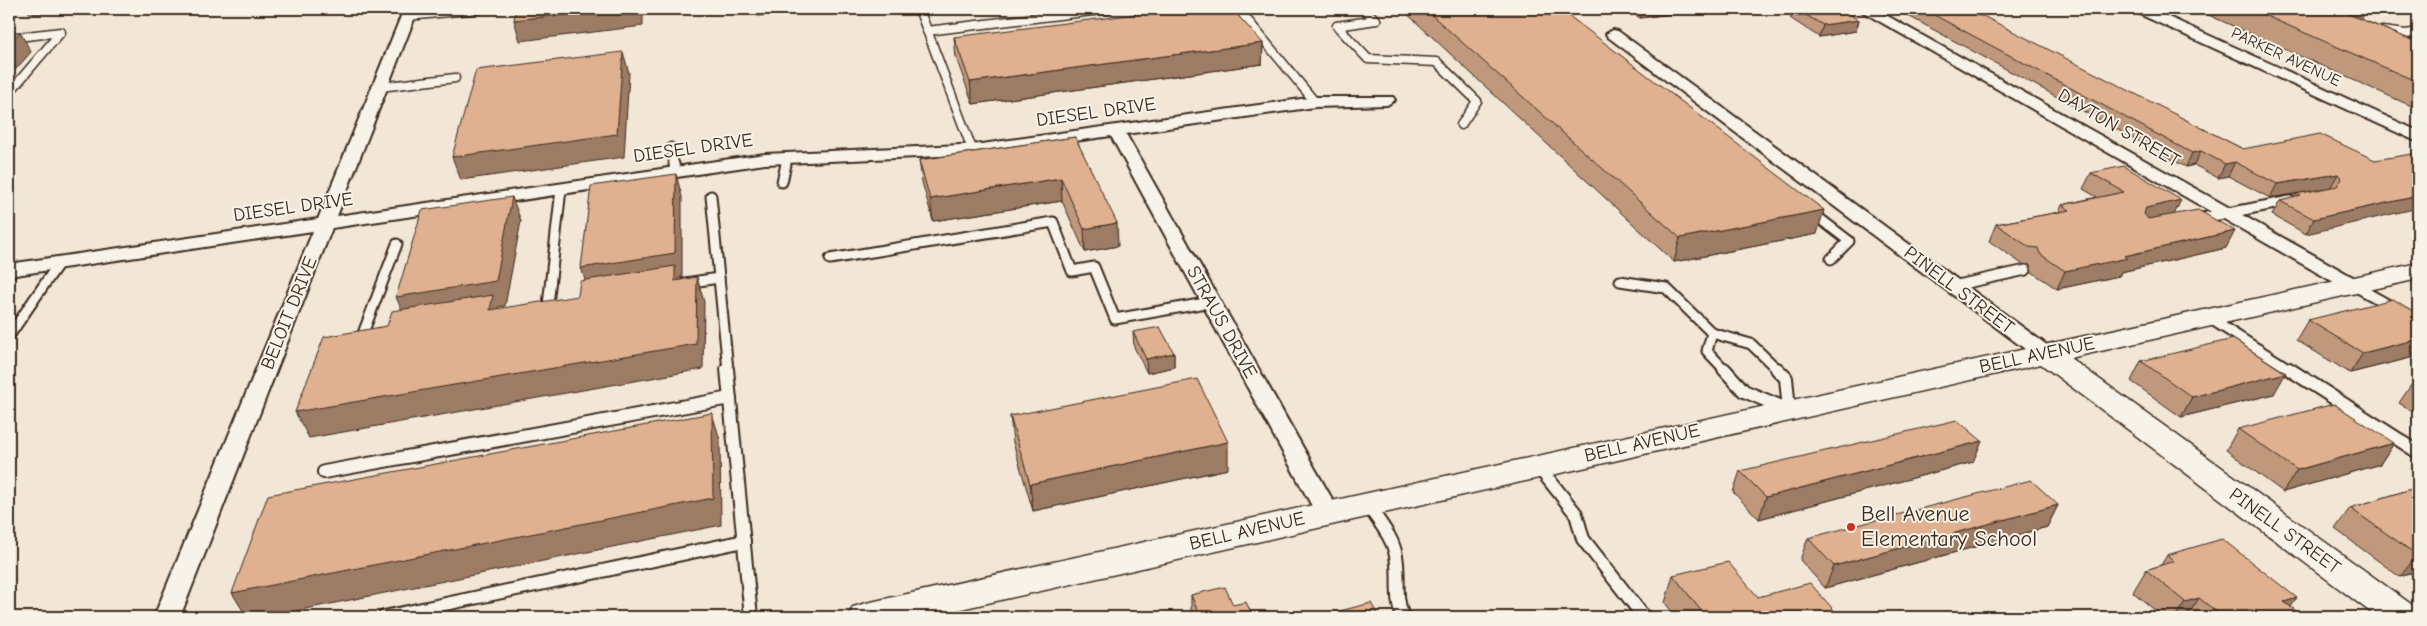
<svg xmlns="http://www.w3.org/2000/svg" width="2427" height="626" font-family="'Comic Neue',sans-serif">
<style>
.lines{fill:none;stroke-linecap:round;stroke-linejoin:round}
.lane-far2-casing{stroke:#3b2a1e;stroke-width:11}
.lane-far1-casing{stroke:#3b2a1e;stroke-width:13}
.lane-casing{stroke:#3b2a1e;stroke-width:16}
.street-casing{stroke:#3b2a1e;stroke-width:4}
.secondary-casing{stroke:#3b2a1e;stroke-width:3}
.lane-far2{stroke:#f7f3e8;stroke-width:8}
.lane-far1{stroke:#f7f3e8;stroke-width:9}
.lane{stroke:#f7f3e8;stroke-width:12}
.street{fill:#f7f3e8;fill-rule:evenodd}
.secondary{fill:#f7f3e8;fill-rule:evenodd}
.wall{fill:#c0987c;stroke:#3b2a1e}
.shaded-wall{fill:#9c7c65;stroke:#3b2a1e}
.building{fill:#dfb190;stroke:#3b2a1e}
.poi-dot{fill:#c8321e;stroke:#f7f3e8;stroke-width:2}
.labels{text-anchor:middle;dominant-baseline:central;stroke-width:4;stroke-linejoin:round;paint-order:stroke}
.far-street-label{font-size:16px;fill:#3b2a1e;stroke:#f7f3e8}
.street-label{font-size:19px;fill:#3b2a1e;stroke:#f7f3e8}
.near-poi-label{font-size:22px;fill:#3b2a1e;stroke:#f7f3e8;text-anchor:start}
</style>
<rect width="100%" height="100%" fill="#f2e6d6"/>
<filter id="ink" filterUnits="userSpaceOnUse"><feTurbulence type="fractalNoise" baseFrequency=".02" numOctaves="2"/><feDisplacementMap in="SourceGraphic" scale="10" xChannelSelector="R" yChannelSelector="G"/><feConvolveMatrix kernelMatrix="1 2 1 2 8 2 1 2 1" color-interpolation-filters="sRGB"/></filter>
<g filter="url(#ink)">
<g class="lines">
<defs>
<g id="lane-far2">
<polyline points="33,9 38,9"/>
<polyline points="919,9 972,149"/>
<polyline points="1364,9 1376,20"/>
<polyline points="1240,11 1315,102"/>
<polyline points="408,16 479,9"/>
<polyline points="1337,26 1368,59 1437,62 1477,101 1461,125"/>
<polyline points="1337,26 1376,20"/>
<polyline points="927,31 1109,9"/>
<polyline points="2382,31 2406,34 2418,32"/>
<polyline points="9,38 61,32 9,93"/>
<polyline points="380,87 455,78"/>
<polyline points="671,147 674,165"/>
<polyline points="785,165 787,157"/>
</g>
<g id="lane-far1">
<polyline points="674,164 675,172"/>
<polyline points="782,182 786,164"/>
<polyline points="711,196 728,370"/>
<polyline points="1811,212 1849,241 1831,259"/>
<polyline points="2197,219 2290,201"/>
<polyline points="830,259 1053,222 1072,271 1094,267 1115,319 1211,302"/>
<polyline points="1620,281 1666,288 1712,333"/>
<polyline points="685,283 719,278"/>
<polyline points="2353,285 2394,308"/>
<polyline points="1953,286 2026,270"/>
<polyline points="548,305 561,189"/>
<polyline points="2209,318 2291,370"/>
<polyline points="1712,333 1751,344 1778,370"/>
<polyline points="1712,333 1707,351 1725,370"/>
<polyline points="370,334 362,336 397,244"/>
<polyline points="9,336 59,263"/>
</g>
<g id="lane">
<polyline points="727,369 751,617"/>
<polyline points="1724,369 1744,391 1789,410 1786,378 1777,369"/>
<polyline points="2289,369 2418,452"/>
<polyline points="1538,466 1576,514 1583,539 1644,617"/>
<polyline points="324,472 730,398"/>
<path d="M1368,505C1378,521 1393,537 1396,556C1400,577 1394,597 1403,617"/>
<polyline points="384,617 744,541"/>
</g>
<g id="street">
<polygon points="404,9 418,9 337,216 765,154 982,144 1315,97 1393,97 1395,100 1387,105 1315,107 1126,134 1340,513 1337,519 1328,522 1319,519 1111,136 982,154 765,164 332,228 180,617 154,617 313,231 9,276 9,264 318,219"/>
<polygon points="1858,9 1875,9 2360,281 2363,285 2360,289 2346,289"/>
<polygon points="2133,9 2151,9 2418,131 2418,142 2135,12"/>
<polygon points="1613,30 1618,31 2051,348 2054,353 2051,358 2044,359 2037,358 1608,37 1606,34"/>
</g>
<polygon id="secondary" points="2418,263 2418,279 2070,358 2415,607 2418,617 2377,617 2041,364 926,617 848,617 853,607 866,603"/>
</defs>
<!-- lane-far2 casing -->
<use href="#lane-far2" class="lane-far2-casing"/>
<!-- lane-far1 casing -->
<use href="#lane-far1" class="lane-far1-casing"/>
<!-- lane casing -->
<use href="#lane" class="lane-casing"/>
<!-- street casing -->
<use href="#street" class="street-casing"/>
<!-- secondary casing -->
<use href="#secondary" class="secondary-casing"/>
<!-- lane-far2 -->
<use href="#lane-far2" class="lane-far2"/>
<!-- lane-far1 -->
<use href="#lane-far1" class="lane-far1"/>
<!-- lane -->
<use href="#lane" class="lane"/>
<!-- street -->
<use href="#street" class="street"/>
<!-- secondary -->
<use href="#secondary" class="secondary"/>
</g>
<!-- wall -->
<g class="wall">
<polygon points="1402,9 1560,9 1817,234 1674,262"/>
<polygon points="1626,9 1671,9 1670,14 1640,18"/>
<polygon points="1793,9 1840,9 1859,20 1856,31 1819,37 1790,18"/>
<polygon points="1902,9 1964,9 2243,149 2375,160 2306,234 2272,215 2280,201 2294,198 2296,194 2303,193 2270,198 2228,176 2218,178 2194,165 2186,167 1901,12"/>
<polygon points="2195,9 2367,9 2361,19 2414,41 2418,40 2418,109"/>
<polygon points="954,37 1263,43 1262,64 973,104 956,58"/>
<polygon points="1075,137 1118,246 1085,252 1062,201 933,221 922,182 919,160"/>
<polygon points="2091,173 2174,214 2226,248 2121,272 2119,276 2057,289 2032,272 2030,265 2022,264 1989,241 1996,224 2059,212 2062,205 2097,197 2083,189"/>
<polygon points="2418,314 2418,356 2350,373 2296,340 2308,320"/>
<polygon points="1133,332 1174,353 1174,367 1147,373 1134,347"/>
<polygon points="2141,361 2274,394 2181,417 2131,381"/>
<polygon points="2418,381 2418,415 2399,403 2413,382"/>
<polygon points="1010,416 1228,469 1033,511 1013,442"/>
<polygon points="2238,429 2394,443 2380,464 2283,492 2226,450"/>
<polygon points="1973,462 1759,519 1733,492 1740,471"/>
<polygon points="2418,487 2418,571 2400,577 2335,529 2350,508"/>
<polygon points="2058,505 2047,527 1825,588 1800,560 1808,538"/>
<polygon points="2167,555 2291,607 2304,617 2163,617 2133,592 2146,570 2161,565"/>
<polygon points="1673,575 1758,597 1840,617 1676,617 1665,603"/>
<polygon points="1191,595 1233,605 1253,617 1194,617 1191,611"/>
</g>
<!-- shaded-wall -->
<g class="shaded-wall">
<polygon points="611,9 643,9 643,26 520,41 514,20"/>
<polygon points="756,9 821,9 758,16"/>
<polygon points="1642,9 1671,9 1670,14 1640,18"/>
<polygon points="2364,9 2367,9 2356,29 2343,12"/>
<polygon points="1859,20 1856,31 1819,37 1823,25"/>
<polygon points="20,32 31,52 9,77 9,43"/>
<polygon points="1263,43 1262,64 973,104 970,82"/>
<polygon points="623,52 629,73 624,157 461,180 452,157"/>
<polygon points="2201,151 2194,165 2186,167 2192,153"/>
<polygon points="2235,162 2228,176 2218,178 2225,164"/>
<polygon points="676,174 682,197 682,277 678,278 682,291 589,292 581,268"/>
<polygon points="2338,174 2330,188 2270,198 2277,184"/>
<polygon points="1061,178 1062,201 933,221 930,199"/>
<polygon points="2418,196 2418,208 2306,234 2314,219"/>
<polygon points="512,197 521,221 505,306 498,307 503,320 407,322 396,297"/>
<polygon points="2181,200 2173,217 2138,225 2146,208"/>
<polygon points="1824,210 1817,234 1674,262 1680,238"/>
<polygon points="1117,223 1118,246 1085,252 1084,229"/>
<polygon points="2235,231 2226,248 2121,272 2119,276 2057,289 2065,271 2124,256"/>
<polygon points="697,277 704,302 703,369 309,438 295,412"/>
<polygon points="2418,339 2418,356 2350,373 2363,353"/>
<polygon points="1174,353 1174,367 1147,373 1146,359"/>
<polygon points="2286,373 2274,394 2181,417 2192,397"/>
<polygon points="712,413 720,440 721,525 266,617 247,617 232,593"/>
<polygon points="1982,441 1973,462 1759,519 1766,497"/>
<polygon points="1228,442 1228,469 1033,511 1030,484"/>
<polygon points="2394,443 2380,464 2283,492 2297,470"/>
<polygon points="2058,505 2047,527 1825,588 1834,566"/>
<polygon points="2418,554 2418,571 2400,577 2417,555"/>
<polygon points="2199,598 2187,617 2175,617 2185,602"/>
<polygon points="2297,598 2284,617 2284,602"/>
</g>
<!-- building -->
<g class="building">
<polygon points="516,9 611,9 514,20"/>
<polygon points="1177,9 1232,9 1263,43 970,82 954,37"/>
<polygon points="1425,9 1560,9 1824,210 1680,238"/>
<polygon points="1796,9 1840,9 1859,20 1823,25"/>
<polygon points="1923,9 1964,9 1980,16 1983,16 2243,149 2320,134 2375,160 2418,153 2418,196 2314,219 2280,201 2300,196 2296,194 2337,186 2342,179 2338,174 2277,184 2235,162 2225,164 2201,151 2192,153"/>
<polygon points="2250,9 2364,9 2343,12 2414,41 2418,40 2418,82"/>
<polygon points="20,32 9,43 9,33"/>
<polygon points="623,52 617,134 452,157 476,70"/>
<polygon points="1075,137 1117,223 1084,229 1061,178 930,199 919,160"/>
<polygon points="2124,166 2181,200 2146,208 2144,214 2148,219 2198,210 2235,231 2124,256 2128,258 2065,271 2040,254 2038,248 2029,247 1996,224 2070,210 2062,205 2124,192 2091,173"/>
<polygon points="676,174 675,253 581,268 591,186"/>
<polygon points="512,197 496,281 396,297 422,210"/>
<polygon points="675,266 675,281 697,277 696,344 295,412 324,337 387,326 392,311 493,295 490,310 578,296 580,281"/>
<polygon points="2393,299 2418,314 2418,339 2363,353 2308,320"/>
<polygon points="1160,327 1174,353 1146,359 1133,332"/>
<polygon points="2233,339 2286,373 2192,397 2141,361"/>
<polygon points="1197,379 1228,442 1030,484 1010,416"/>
<polygon points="2418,381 2418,385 2413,382"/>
<polygon points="2334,404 2394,443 2297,470 2238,429"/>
<polygon points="712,413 713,498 232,593 268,495"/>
<polygon points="1957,420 1982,441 1766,497 1740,471"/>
<polygon points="2031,480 2058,505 1834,566 1808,538"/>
<polygon points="2418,487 2418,554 2417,555 2350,508"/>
<polygon points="2222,539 2297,598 2284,602 2304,617 2223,617 2199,598 2185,602 2146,570 2174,561 2167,555"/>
<polygon points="1728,562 1758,597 1810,583 1840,617 1706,617 1673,575"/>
<polygon points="1225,587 1233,605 1246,602 1253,617 1200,617 1191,595"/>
<polygon points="1371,603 1379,617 1316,617"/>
</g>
</g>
<!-- markers -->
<circle class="poi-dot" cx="1851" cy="527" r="5"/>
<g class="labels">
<!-- far-street labels -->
<g class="far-street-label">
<text transform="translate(2286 57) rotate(25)">PARKER AVENUE</text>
</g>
<!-- street labels -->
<g class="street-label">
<text transform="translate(1096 112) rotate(-8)">DIESEL DRIVE</text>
<text transform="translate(2119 128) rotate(30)">DAYTON STREET</text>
<text transform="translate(693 148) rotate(-8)">DIESEL DRIVE</text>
<text transform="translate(293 207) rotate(-8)">DIESEL DRIVE</text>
<text transform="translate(1959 290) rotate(37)">PINELL STREET</text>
<text transform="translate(289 313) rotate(-68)">BELOIT DRIVE</text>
<text transform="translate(1222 322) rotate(61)">STRAUS DRIVE</text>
<text transform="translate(2037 355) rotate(-12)">BELL AVENUE</text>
<text transform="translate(1642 443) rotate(-13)">BELL AVENUE</text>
<text transform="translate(1247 531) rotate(-13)">BELL AVENUE</text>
<text transform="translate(2285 531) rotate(36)">PINELL STREET</text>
</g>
<!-- near-poi labels -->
<g class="near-poi-label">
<text x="1861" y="514">Bell Avenue<tspan x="1861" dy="25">Elementary School</tspan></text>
</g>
</g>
<!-- margin -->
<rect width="2427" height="626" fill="none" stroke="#f7f3e8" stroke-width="30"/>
<rect x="15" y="15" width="2397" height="596" fill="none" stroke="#3b2a1e" stroke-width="2" filter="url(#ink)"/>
</svg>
